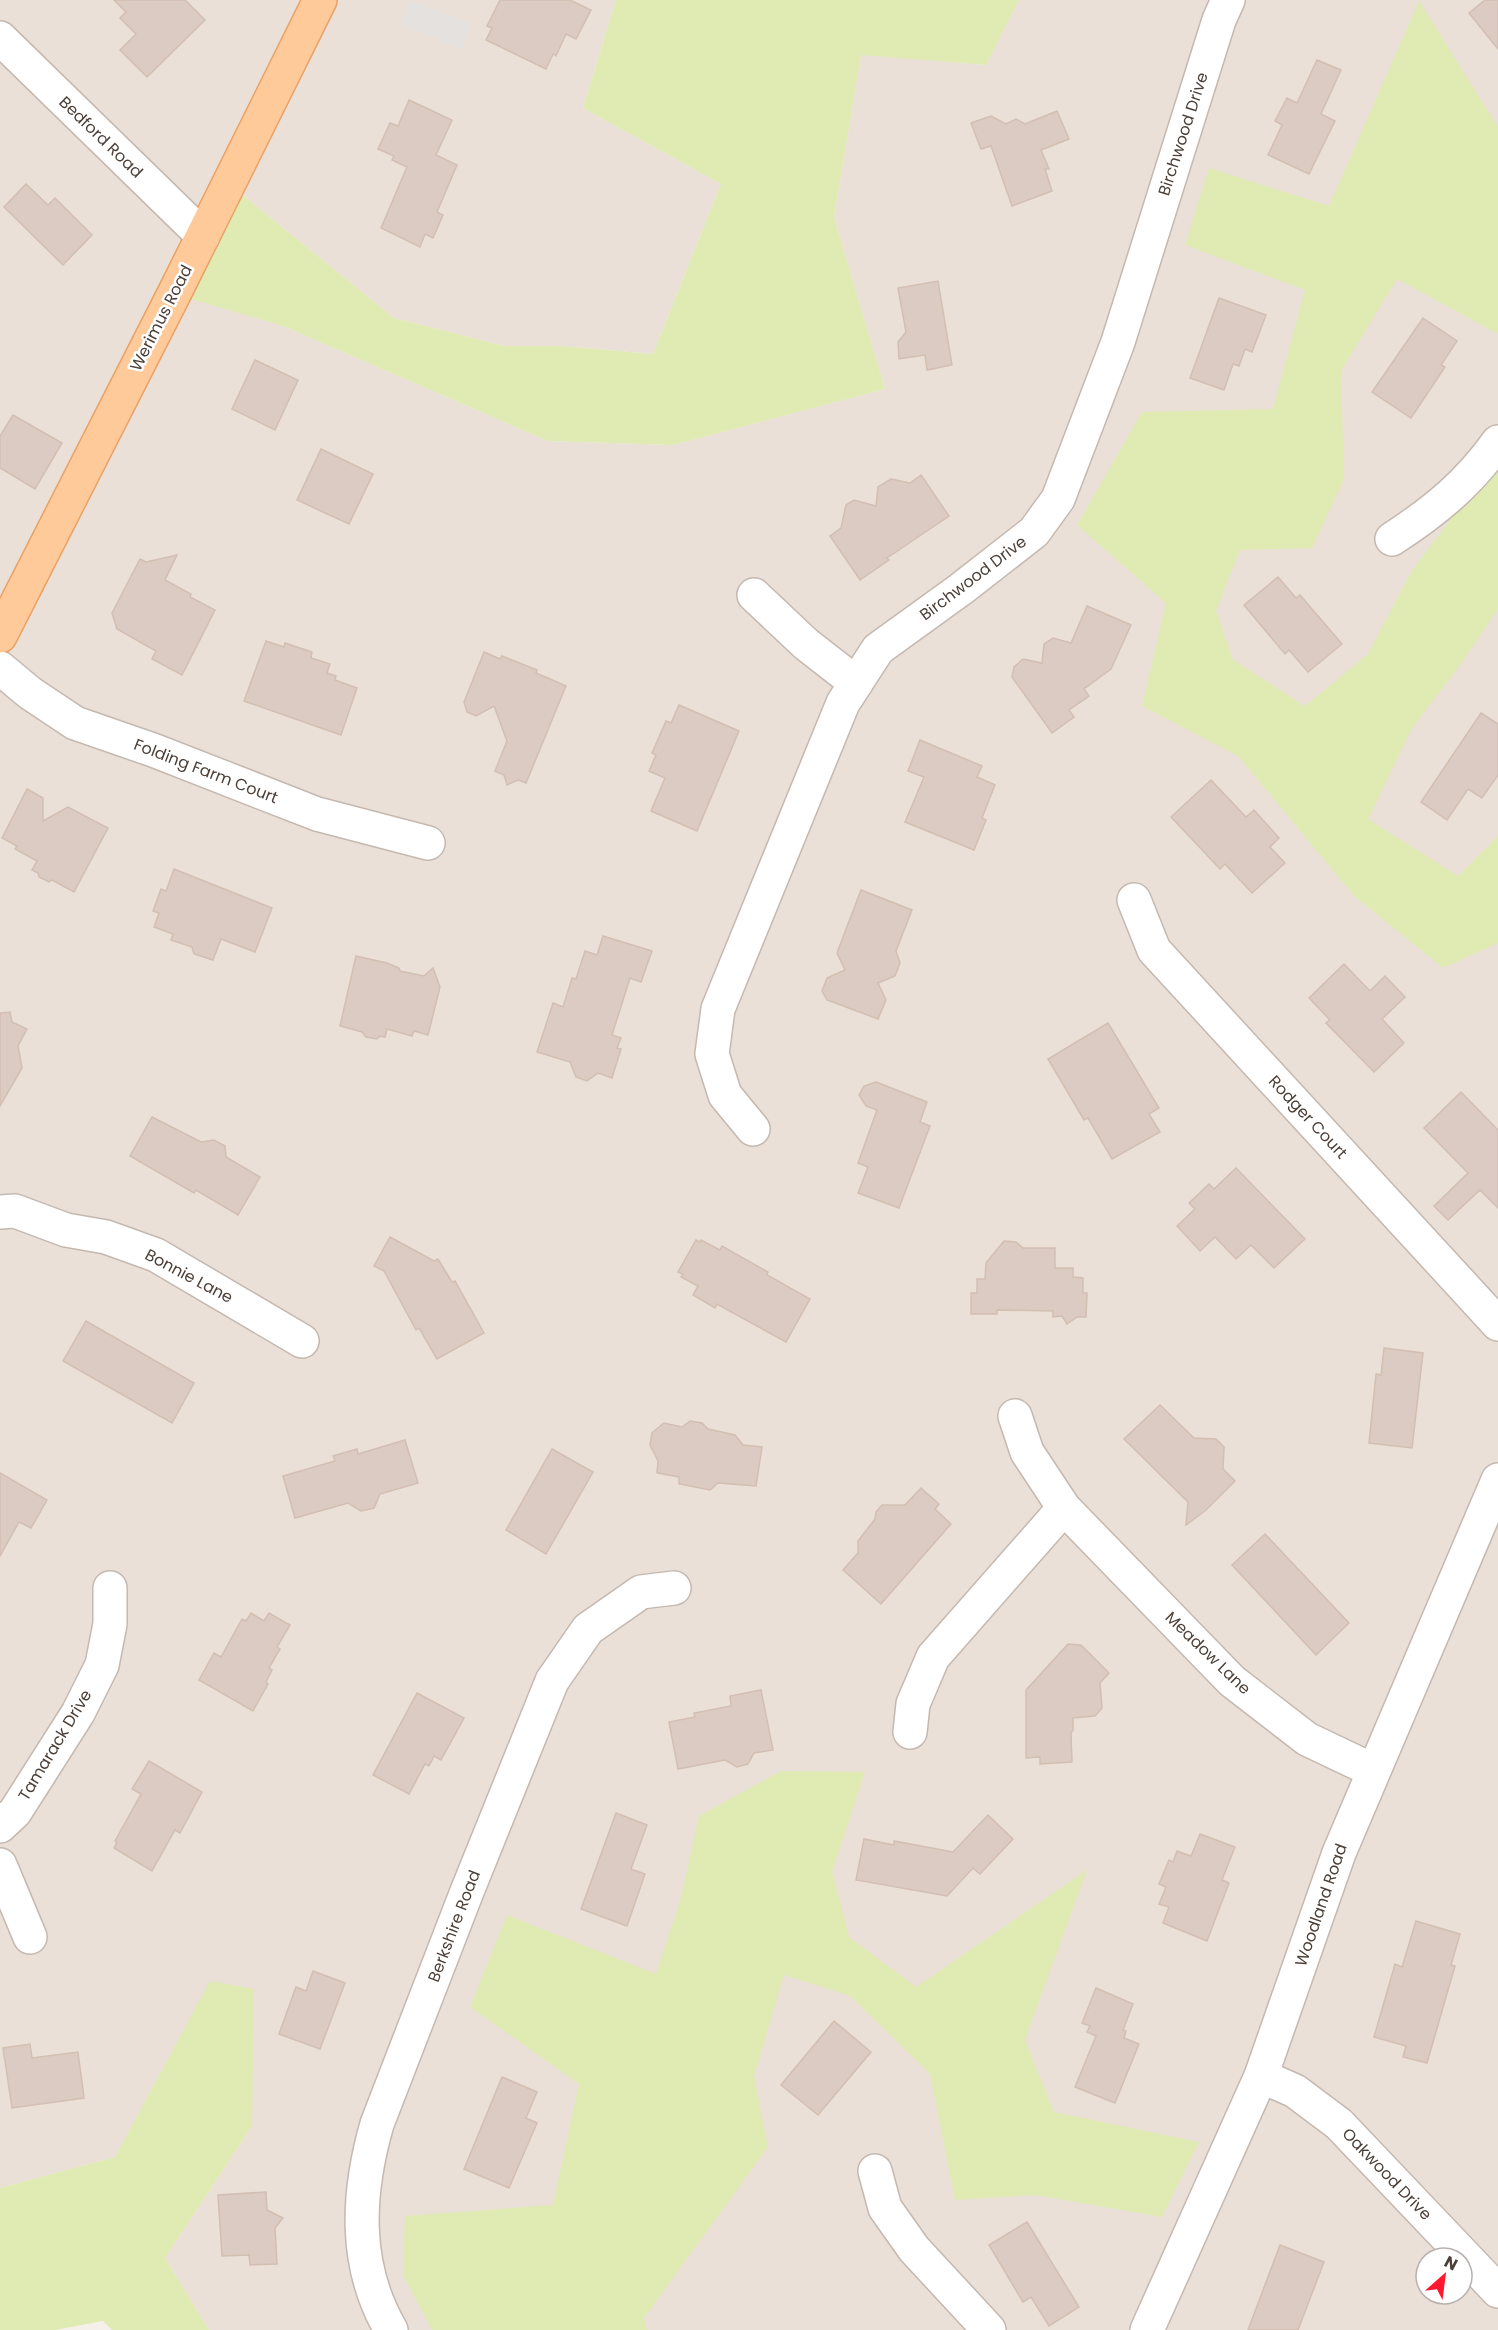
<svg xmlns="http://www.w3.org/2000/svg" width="1498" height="2330" font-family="Poppins,sans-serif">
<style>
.residential{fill:#eae0d8;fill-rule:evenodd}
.green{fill:#dfebb2}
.parking{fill:#e4e1df}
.building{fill:#dbcbc2;stroke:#d3beb2;stroke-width:1.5}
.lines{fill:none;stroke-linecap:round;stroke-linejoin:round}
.minor-casing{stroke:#c5b8af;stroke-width:36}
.major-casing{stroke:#eaa164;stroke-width:36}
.minor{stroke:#fff;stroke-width:33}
.major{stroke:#ffca9a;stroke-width:33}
.labels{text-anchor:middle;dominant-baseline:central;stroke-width:5;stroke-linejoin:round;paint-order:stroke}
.street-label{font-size:16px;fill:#4b3f38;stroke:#fff}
</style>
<rect width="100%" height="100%" fill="#f6f0ea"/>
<!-- residential -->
<path class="residential" d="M0,0H616L583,108L721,184L653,354L562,346H504L394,318L229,184L174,293L283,326L548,441L673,445L885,389L834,217L861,54L986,65L1019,0H1498V2330H209L165,2258L252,2126L211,1981L115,2157L0,2188ZM1426,2258H1462V2294H1426Z"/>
<!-- green -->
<g class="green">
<polygon points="616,0 1019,0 986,65 861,55 834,217 885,389 673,445 548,441 283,326 174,294 229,184 394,318 504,346 562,346 653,354 721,184 583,108"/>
<polygon points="1419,1 1498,127 1498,334 1397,279 1341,371 1344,479 1312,548 1240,550 1216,611 1233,660 1305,706 1368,654 1411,572 1498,456 1498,609 1458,668 1412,728 1368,819 1458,876 1498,836 1498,943 1443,968 1354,896 1238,756 1142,706 1166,603 1077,525 1142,412 1273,409 1305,290 1185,245 1209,168 1329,206"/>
<polygon points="781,1771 865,1772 832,1872 849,1937 916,1987 1087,1870 1025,2040 1054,2112 1199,2142 1162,2217 1035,2195 955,2200 930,2074 850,1996 784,1975 754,2076 768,2147 644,2318 647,2330 432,2330 403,2275 405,2216 553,2205 579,2084 470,2007 507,1915 656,1974 681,1898 699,1816"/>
<polygon points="210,1981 254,1989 252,2126 165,2258 209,2330 112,2330 103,2321 55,2330 0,2330 0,2188 115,2157"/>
</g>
<!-- parking -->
<polygon class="parking" points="411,1 471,24 462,49 401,25"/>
<!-- building -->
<g class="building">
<polygon points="114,0 185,0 205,20 147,77 120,50 136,34 120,18 126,12"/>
<polygon points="500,0 570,0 591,10 576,39 566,34 556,56 553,54 546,69 486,40 492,28 487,26"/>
<polygon points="1485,0 1498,0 1498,49 1469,13"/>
<polygon points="1317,60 1341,70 1321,114 1335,121 1309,174 1268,155 1282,125 1275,121 1287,98 1297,103"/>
<polygon points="409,100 452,120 436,155 457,165 437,212 443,215 433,238 425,234 420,247 381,228 407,167 392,160 394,156 378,149 390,123 398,126"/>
<polygon points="1057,111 1069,139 1041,150 1049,169 1045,169 1052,191 1012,206 991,146 981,149 971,123 991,116 1006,124 1016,119 1025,124"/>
<polygon points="26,184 48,205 55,198 92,235 63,265 4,207"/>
<polygon points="938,281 952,365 927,370 925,355 899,359 898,342 906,332 898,288"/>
<polygon points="1219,298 1266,315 1252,352 1245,349 1239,366 1233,364 1224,390 1190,378"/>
<polygon points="1423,318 1457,341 1441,365 1445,367 1411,418 1372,392"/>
<polygon points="255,360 298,380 275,430 232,409"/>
<polygon points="13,415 62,443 35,489 0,468 0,436"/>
<polygon points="321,449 373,474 349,524 297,500"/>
<polygon points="921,475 949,516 887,558 889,560 860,580 830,536 841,528 846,505 854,500 876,506 878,487 891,479 910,483"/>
<polygon points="177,555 165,580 191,594 190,597 215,610 182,675 152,659 156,651 117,629 112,613 140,559 146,562"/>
<polygon points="1278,577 1296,598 1300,595 1342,644 1308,672 1289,650 1285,654 1244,605"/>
<polygon points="1087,606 1131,625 1111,669 1084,689 1089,696 1069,710 1074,717 1052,733 1012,677 1014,667 1023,659 1042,663 1044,644 1053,638 1071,643"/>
<polygon points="266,641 284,647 285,643 312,652 311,658 330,664 327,673 336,676 335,680 357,688 341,735 244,701"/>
<polygon points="484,652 500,659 502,656 537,670 536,673 566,686 526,783 518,780 507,785 504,775 495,771 507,741 494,706 476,716 467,712 464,702"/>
<polygon points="679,705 739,731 697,831 651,811 665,778 649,771 656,755 652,753 666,721 671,723"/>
<polygon points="1481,713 1498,724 1498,775 1482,798 1468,789 1447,820 1421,802"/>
<polygon points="920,740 982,766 977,777 995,785 982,818 986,820 974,850 905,822 924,777 908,771"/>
<polygon points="1211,780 1246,817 1254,810 1279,838 1270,847 1285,863 1252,893 1225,864 1220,869 1171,817"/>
<polygon points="27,789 43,798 43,821 68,807 108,828 74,892 52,880 49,882 39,877 38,873 32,870 37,861 15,849 17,846 2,838"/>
<polygon points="174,869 272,908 255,952 221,939 213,960 194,954 192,947 171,940 173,934 154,927 159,913 153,911 161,889 166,891"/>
<polygon points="861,890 912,910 896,951 900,963 895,976 878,983 886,1000 878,1019 827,1000 822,991 827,978 845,970 837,953"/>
<polygon points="603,936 652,951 641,982 630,978 612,1035 621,1038 617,1048 621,1049 612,1078 598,1073 587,1081 576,1077 570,1062 537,1052 553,1003 563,1007 572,978 576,979 585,951 597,955"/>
<polygon points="356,956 387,963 399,968 400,971 424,976 433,968 440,987 428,1035 414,1031 412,1036 387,1029 385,1037 380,1036 377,1039 366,1037 362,1032 340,1026"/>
<polygon points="1344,964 1370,991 1385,976 1405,997 1382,1019 1404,1043 1374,1072 1326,1023 1330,1020 1309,998"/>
<polygon points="10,1012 12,1022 27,1029 18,1046 22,1068 0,1106 0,1013"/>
<polygon points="1108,1023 1159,1108 1149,1114 1160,1132 1112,1159 1088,1118 1084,1120 1048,1059"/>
<polygon points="876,1082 927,1102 920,1122 930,1126 899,1208 858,1193 868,1167 858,1163 877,1110 866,1106 859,1095 864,1086"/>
<polygon points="1461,1092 1498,1130 1498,1208 1480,1190 1448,1220 1434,1206 1468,1173 1424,1128"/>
<polygon points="152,1117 201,1142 214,1140 225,1146 226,1157 260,1177 238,1215 196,1190 194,1193 130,1156"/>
<polygon points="1236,1168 1305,1239 1274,1268 1251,1245 1236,1259 1215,1237 1200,1251 1177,1226 1195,1209 1189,1203 1209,1184 1214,1189"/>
<polygon points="390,1237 434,1261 438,1259 452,1282 455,1281 484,1333 437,1359 419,1328 416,1330 384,1271 374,1266"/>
<polygon points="696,1240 700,1242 701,1240 720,1250 722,1246 768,1272 767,1275 810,1299 786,1342 717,1304 715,1308 693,1295 698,1286 681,1277 683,1274 678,1272"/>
<polygon points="1004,1241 1016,1242 1023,1248 1055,1248 1055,1268 1073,1268 1073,1277 1083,1278 1083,1293 1087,1293 1086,1317 1077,1317 1067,1324 1062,1316 1053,1317 1053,1311 997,1310 997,1314 971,1314 971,1293 977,1293 977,1279 985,1279 986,1263"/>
<polygon points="86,1321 194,1383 172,1423 63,1361"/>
<polygon points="1384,1348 1423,1353 1412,1448 1369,1443 1376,1374 1381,1375"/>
<polygon points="1160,1405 1194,1438 1216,1439 1224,1447 1223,1469 1235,1481 1206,1510 1186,1525 1188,1502 1124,1439"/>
<polygon points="690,1421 702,1423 708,1429 735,1435 743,1445 762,1447 756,1486 718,1483 710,1490 679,1484 679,1477 657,1473 658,1461 650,1445 652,1433 664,1423 682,1427"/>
<polygon points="405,1440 418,1483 380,1494 374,1508 361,1511 348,1503 295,1518 283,1476 335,1461 333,1456 357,1449 358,1454"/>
<polygon points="552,1449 593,1472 546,1554 506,1530"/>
<polygon points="0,1473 47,1500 31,1528 19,1522 0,1556"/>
<polygon points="921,1488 939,1504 935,1509 951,1524 881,1604 843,1570 858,1553 858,1541 875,1519 876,1512 882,1505 905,1505"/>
<polygon points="1265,1534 1349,1623 1316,1655 1232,1565"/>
<polygon points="251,1613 264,1621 269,1613 290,1625 277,1647 280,1649 269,1668 272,1670 266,1682 268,1684 253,1711 199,1680 214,1653 221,1657 242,1619 246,1621"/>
<polygon points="1068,1644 1081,1645 1109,1673 1100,1683 1102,1708 1095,1716 1073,1718 1073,1730 1071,1733 1072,1762 1040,1764 1040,1757 1026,1758 1026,1690"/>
<polygon points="761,1690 773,1750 754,1753 748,1764 737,1767 725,1760 678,1769 669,1722 695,1717 694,1713 731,1706 730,1696"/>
<polygon points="417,1693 464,1718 441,1760 434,1756 429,1766 425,1764 409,1794 373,1775"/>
<polygon points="149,1761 202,1792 180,1833 175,1830 152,1871 114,1848 117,1843 115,1841 141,1794 132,1789"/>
<polygon points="616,1813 647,1825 631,1869 645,1874 627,1926 581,1909"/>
<polygon points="988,1815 1013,1839 980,1874 973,1868 947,1896 856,1880 864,1839 894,1845 894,1841 953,1852"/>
<polygon points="1200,1834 1235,1847 1222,1880 1229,1883 1207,1941 1163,1923 1169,1907 1159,1904 1166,1887 1159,1884 1169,1860 1173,1862 1177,1851 1191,1856"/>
<polygon points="1416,1921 1460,1934 1451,1965 1455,1966 1427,2063 1403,2057 1406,2046 1374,2037 1395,1964 1402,1967"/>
<polygon points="313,1971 345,1983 320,2049 279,2034 296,1987 306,1991"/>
<polygon points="1096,1988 1133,2004 1123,2030 1126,2031 1124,2038 1139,2044 1115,2103 1075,2087 1096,2036 1087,2032 1090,2026 1082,2023"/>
<polygon points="834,2021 871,2052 818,2115 781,2085"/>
<polygon points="30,2044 32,2058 78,2052 84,2098 12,2108 3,2048"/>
<polygon points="502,2077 537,2092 526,2118 537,2123 509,2188 464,2169"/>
<polygon points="266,2192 267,2210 283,2218 275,2228 277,2264 250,2265 249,2255 222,2256 218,2195"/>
<polygon points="1027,2222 1079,2307 1049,2326 1031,2297 1023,2302 989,2245"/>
<polygon points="1280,2245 1324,2262 1298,2330 1248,2330"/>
</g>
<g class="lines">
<defs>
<g id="minor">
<polyline points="0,38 203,236"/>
<path d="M1392,539C1435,511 1468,484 1498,442"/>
<polyline points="754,595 806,644 856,683"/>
<polyline points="0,668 30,693 75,723 153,750 317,814 428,843"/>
<polyline points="1134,900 1154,950 1498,1324"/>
<polyline points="753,1129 725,1095 712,1054 718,1009 843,703 878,649 961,589 1034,532 1058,499 1118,342 1219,20 1228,0"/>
<polyline points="0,1212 15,1211 66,1230 106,1237 156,1255 302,1341"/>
<polyline points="1015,1416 1027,1452 1064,1508 1232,1681 1307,1739 1372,1770"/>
<polyline points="910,1732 913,1704 933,1657 1064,1508"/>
<polyline points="0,1826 15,1812 78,1713 102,1665 110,1624 110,1588"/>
<polyline points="0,1865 30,1937"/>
<polyline points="1261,2076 1295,2091 1339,2124 1498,2291"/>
<polyline points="875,2171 885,2208 914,2249 989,2330"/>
<path d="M391,2330C353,2265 357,2194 377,2124L466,1894L552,1681L588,1629L641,1592L674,1588"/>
<polyline points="1147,2330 1261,2076 1339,1853 1498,1480"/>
</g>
<polyline id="major" points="0,636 174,294 320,0"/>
</defs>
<!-- minor casing -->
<use href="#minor" class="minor-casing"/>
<!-- major casing -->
<use href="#major" class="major-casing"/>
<!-- minor -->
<use href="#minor" class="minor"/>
<!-- major -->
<use href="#major" class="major"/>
</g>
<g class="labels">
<!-- street labels -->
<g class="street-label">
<text transform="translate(1183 134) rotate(-72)">Birchwood Drive</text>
<text transform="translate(101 137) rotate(44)">Bedford Road</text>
<text transform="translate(161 318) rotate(-63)">Werimus Road</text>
<text transform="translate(973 578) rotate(-37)">Birchwood Drive</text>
<text transform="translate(206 771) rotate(21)">Folding Farm Court</text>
<text transform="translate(1308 1117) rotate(47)">Rodger Court</text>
<text transform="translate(189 1276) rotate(28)">Bonnie Lane</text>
<text transform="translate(1208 1653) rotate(44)">Meadow Lane</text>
<text transform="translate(55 1745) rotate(-59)">Tamarack Drive</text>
<text transform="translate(1321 1905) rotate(-71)">Woodland Road</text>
<text transform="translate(454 1926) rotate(-69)">Berkshire Road</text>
<text transform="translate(1387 2174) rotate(46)">Oakwood Drive</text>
</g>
</g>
<!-- north arrow -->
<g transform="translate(1444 2276) rotate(28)"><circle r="28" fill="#ffffff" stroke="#b7b2af" stroke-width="1.5"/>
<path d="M0-4.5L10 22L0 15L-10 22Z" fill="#ff182e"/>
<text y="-9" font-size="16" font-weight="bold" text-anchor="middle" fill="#4b3f38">N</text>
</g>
</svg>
